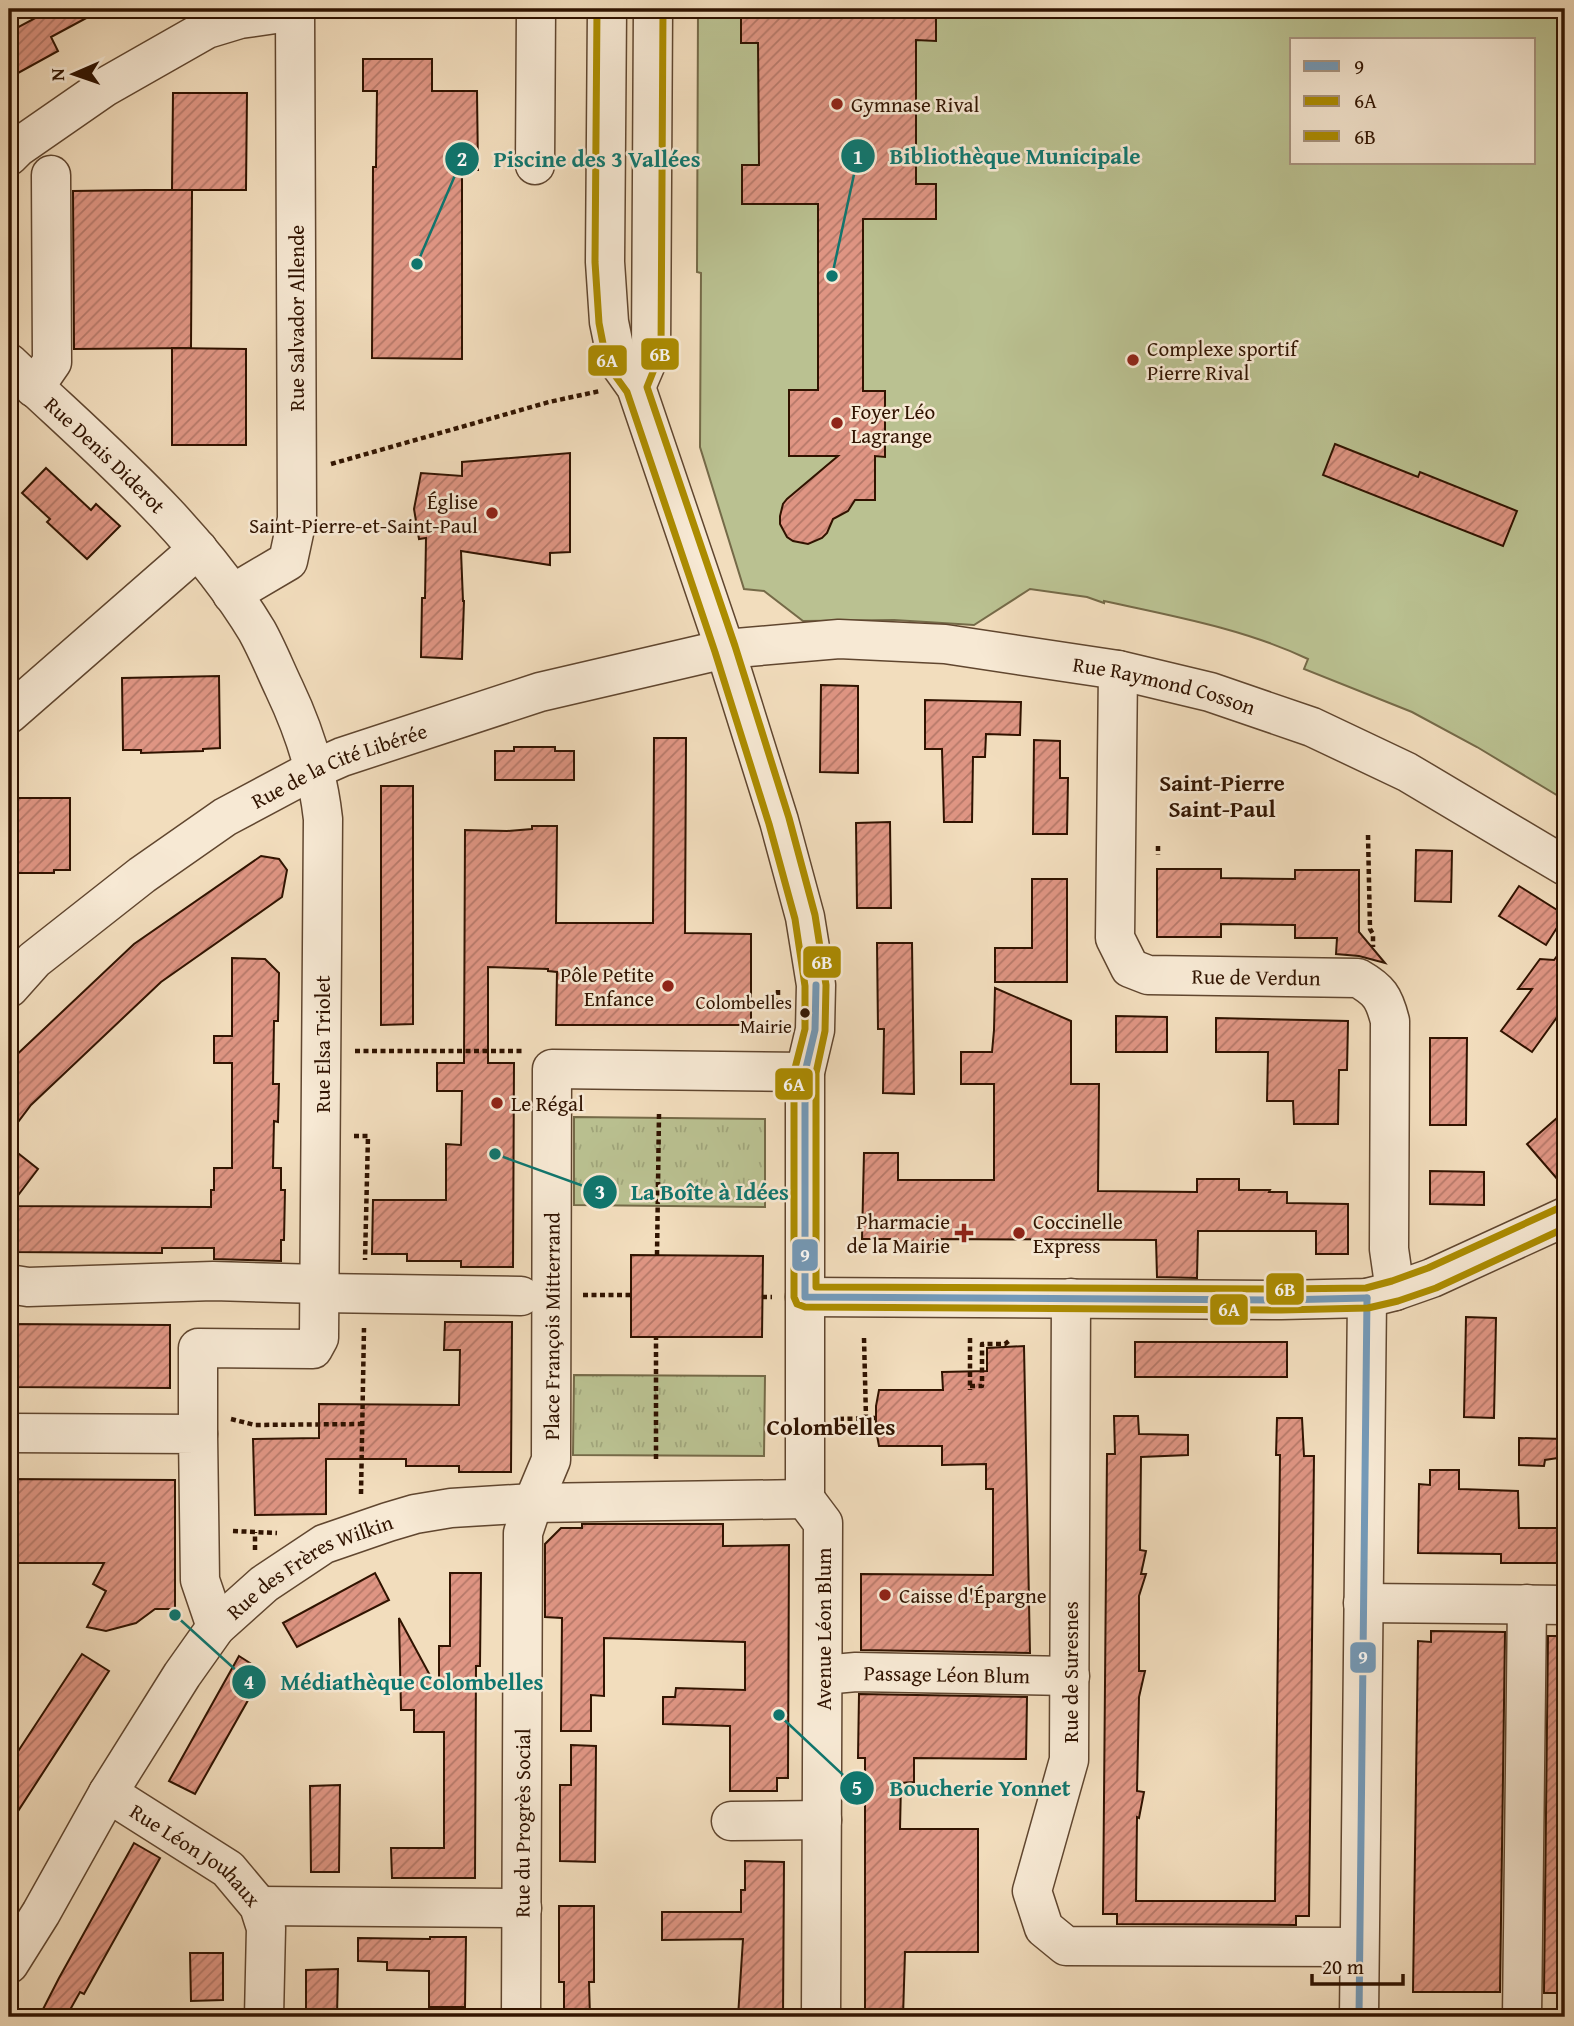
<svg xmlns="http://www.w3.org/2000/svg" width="1574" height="2026" font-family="'Gentium Book Plus',serif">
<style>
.grass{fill:url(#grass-tufts);stroke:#756a48;stroke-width:2}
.pitch{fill:#bac191;stroke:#756a48;stroke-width:2;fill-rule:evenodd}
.building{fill:url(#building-hatch);stroke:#301300;stroke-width:2}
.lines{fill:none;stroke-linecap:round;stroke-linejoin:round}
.minor-casing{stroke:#60462f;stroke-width:41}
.path{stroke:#301300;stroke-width:4.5;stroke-dasharray:5 3.5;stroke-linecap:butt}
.minor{stroke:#f7e9d4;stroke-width:38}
.bus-1-casing{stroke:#f7e9d4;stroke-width:12}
.bus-2-casing{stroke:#f7e9d4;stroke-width:12}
.bus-3-casing{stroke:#f7e9d4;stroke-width:12}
.bus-1{stroke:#749ab9;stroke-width:7}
.bus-2{stroke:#ac8c00;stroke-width:7}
.bus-3{stroke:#ac8c00;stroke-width:7}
.poi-dot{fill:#8f2418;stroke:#f7e9d4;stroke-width:2.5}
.bus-dot{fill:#301300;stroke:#f7e9d4;stroke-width:2.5}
.labels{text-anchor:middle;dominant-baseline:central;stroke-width:5;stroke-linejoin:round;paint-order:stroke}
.bus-label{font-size:19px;fill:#301300;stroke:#f7e9d4;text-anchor:end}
.poi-label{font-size:21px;fill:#301300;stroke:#f7e9d4;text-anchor:start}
.street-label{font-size:21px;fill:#301300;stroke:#f7e9d4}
.neighbourhood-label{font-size:23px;font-weight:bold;fill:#301300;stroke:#f7e9d4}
.quarter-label{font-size:24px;font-weight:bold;fill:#301300;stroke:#f7e9d4}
.leader{fill:none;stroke:#0f766e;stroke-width:2.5}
.callout-dot{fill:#0f766e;stroke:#f7e9d4;stroke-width:2.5}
.mark-label{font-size:21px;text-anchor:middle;font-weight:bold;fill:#fff}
.callout-label{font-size:23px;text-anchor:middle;font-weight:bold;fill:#0f766e;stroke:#f7e9d4;stroke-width:5;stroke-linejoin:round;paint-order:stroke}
.line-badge{stroke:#f7e9d4;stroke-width:2.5}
.badge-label{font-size:19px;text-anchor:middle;font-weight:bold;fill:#fff}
</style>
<defs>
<pattern id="grass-tufts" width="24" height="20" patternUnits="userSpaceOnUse" patternTransform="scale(1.75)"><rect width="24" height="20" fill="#bac191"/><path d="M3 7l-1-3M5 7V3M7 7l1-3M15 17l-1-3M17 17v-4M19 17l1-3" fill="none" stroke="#a0a57b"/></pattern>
<pattern id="building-hatch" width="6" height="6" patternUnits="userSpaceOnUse" patternTransform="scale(1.75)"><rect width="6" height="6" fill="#df9583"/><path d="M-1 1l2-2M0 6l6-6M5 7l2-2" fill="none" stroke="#b57869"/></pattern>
</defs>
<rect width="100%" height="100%" fill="#f2ddbd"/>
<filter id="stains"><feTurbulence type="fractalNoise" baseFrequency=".00286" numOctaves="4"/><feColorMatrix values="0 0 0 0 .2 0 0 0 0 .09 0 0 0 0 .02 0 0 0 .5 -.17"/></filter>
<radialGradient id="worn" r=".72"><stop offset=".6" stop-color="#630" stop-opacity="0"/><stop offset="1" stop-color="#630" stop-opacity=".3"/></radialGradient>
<!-- grass -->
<g class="grass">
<polygon points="574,1117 765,1119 765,1207 574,1205"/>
<polygon points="574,1375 765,1376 764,1456 573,1455"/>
</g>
<!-- pitch -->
<path class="pitch" d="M698,9H1565V800L1477,747L1412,712L1304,669L1308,659C1245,629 1173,616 1104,601V603L1087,597L1030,589L974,625L894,620L803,621L764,591L744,589L700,447L701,273L697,272ZM1292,40H1534V163H1292Z"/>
<!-- building -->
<g class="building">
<polygon points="52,9 103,9 51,37 58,51 9,78 9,32"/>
<polygon points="781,9 897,9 897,13 936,13 936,41 916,40 916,184 936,184 936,219 863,219 863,391 885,391 885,457 875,456 875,500 855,500 848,511 833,519 827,533 822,538 808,544 793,541 787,537 780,524 780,516 783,504 787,499 838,456 789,456 789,390 818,390 818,204 742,204 742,165 759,165 758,43 741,43 741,12 781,12"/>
<polygon points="363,59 432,59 432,91 477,91 478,170 462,170 462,359 372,358 373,167 376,167 377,91 363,91"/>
<polygon points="173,93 247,93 246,190 172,190"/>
<polygon points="145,190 192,190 191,348 74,349 73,191"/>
<polygon points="172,348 246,349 246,445 172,445"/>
<polygon points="1335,444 1418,477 1420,472 1517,511 1503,546 1323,475"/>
<polygon points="570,453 570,552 550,553 550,565 461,551 463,601 464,601 462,659 421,657 422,598 425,598 426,538 419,539 414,509 421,473 462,476 462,462"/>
<polygon points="46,468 91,510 96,504 120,526 87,559 47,522 50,519 22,493"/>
<polygon points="219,676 220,748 203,749 203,751 141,753 141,750 123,750 122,678"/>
<polygon points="821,685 858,686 858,773 820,772"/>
<polygon points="925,700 1021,702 1020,735 986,734 985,757 973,757 972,822 944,822 942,749 925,749"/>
<polygon points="654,738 686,738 685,933 751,934 751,1025 556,1025 557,972 548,971 548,969 488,967 488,1063 514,1063 513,1267 461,1267 461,1261 407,1261 407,1254 372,1254 373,1200 446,1200 446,1144 461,1145 462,1091 437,1091 437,1063 464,1063 465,830 507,831 532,829 532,826 557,826 556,923 653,923"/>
<polygon points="1034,740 1060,741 1060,778 1068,778 1067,834 1033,834"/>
<polygon points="514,747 555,747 555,751 574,751 574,780 495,780 495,751 514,751"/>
<polygon points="381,786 413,786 413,1024 381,1025"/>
<polygon points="9,798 70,798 70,870 54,870 54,873 9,873"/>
<polygon points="890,822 891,908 857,908 856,823"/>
<polygon points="1416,850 1452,851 1451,902 1415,901"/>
<polygon points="261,856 279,859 287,870 282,897 161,982 31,1105 9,1134 9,1062 134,944"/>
<polygon points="1157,869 1221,869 1221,878 1295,879 1295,870 1359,870 1359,932 1385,963 1359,956 1336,954 1337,938 1295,938 1295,925 1221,924 1221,937 1157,937"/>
<polygon points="1032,879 1067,879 1067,982 995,982 995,948 1032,948"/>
<polygon points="1519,886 1565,915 1546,945 1499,916"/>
<polygon points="877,943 912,943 914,1094 883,1093 884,1029 878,1029"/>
<polygon points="1565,945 1565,1006 1532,1052 1501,1031 1532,989 1518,989 1540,959 1554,960"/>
<polygon points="232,958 265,959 279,973 278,1021 274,1021 273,1084 279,1084 278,1122 274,1121 273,1168 281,1168 281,1190 285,1190 284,1240 281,1240 281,1261 214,1259 214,1248 162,1248 162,1253 9,1252 9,1146 38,1169 10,1206 211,1207 211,1190 214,1190 214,1168 232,1168 232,1063 214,1063 214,1036 232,1036"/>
<polygon points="995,988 1071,1021 1071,1084 1099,1084 1098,1191 1197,1192 1197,1179 1239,1179 1239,1190 1270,1190 1269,1192 1287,1192 1287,1203 1348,1204 1348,1254 1316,1254 1316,1231 1198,1231 1197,1278 1157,1277 1156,1240 934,1239 934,1251 899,1250 898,1239 862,1239 864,1153 898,1153 898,1180 994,1180 994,1084 961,1084 961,1052 992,1052 994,1030"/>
<polygon points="1116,1016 1167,1017 1167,1052 1116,1052"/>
<polygon points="1216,1018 1348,1021 1347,1070 1339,1070 1338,1124 1294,1124 1293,1101 1267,1101 1268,1052 1216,1052"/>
<polygon points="1430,1038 1467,1038 1466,1125 1430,1125"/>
<polygon points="1565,1111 1565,1188 1527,1144"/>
<polygon points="1430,1171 1484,1172 1484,1205 1430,1204"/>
<polygon points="631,1255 763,1256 762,1337 631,1337"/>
<polygon points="1466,1317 1496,1318 1494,1418 1464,1417"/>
<polygon points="445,1322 512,1322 511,1472 459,1472 459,1466 406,1466 406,1459 326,1459 326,1514 255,1515 253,1439 319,1438 319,1404 459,1405 460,1350 444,1350"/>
<polygon points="9,1324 170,1325 170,1388 9,1387"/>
<rect x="1135" y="1342" width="152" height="35"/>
<polygon points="1024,1346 1030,1653 861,1650 861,1574 993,1575 993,1489 986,1489 986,1464 942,1465 942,1446 879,1446 876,1430 876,1406 879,1390 943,1390 942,1372 987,1371 987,1348"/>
<polygon points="1114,1416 1138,1416 1139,1434 1188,1435 1188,1455 1141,1457 1140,1550 1146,1551 1141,1574 1146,1574 1139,1596 1139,1671 1145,1671 1139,1697 1137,1791 1144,1792 1139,1818 1137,1817 1136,1901 1275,1901 1280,1455 1276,1455 1277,1418 1302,1418 1304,1456 1314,1456 1309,1916 1296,1916 1296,1925 1117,1924 1117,1914 1103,1914 1107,1454 1115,1454"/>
<polygon points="1519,1438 1565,1439 1565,1457 1545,1460 1544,1466 1519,1465"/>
<polygon points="1430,1470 1459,1470 1459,1489 1518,1491 1519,1528 1565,1528 1565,1563 1501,1563 1501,1554 1418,1553 1419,1484 1430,1485"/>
<polygon points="9,1479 175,1480 175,1609 155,1609 136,1623 106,1631 87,1627 106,1591 93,1584 104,1563 9,1563"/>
<polygon points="582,1524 723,1524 723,1546 789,1545 788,1778 777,1778 777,1791 730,1791 730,1726 663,1724 663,1697 675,1697 676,1688 745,1690 745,1642 604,1638 604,1696 591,1695 591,1731 561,1731 562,1618 545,1617 545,1544 561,1528 582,1528"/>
<polygon points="375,1573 389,1600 297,1647 283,1623"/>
<polygon points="450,1573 481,1573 480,1666 476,1666 475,1878 392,1878 391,1848 444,1848 444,1732 414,1732 414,1710 401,1710 399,1618 439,1692 439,1646 450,1646"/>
<polygon points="1431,1631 1505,1632 1500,1992 1413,1992 1418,1641 1431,1642"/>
<polygon points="1548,1636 1565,1636 1565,1993 1544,1993"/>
<polygon points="82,1654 109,1671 9,1825 9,1765"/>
<polygon points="239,1656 264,1672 195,1794 169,1781"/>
<polygon points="859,1694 1027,1697 1026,1759 914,1758 914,1782 901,1783 900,1829 978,1829 978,1952 905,1952 903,2017 865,2017 865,1758 858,1758"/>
<polygon points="571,1745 596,1746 595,1862 560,1861 560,1785 571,1785"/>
<polygon points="340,1785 339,1872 311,1872 310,1786"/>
<polygon points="134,1843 160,1858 84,1994 80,1992 66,2017 39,2017 59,1978"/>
<polygon points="745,1861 784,1862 783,2017 738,2017 743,1939 662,1940 662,1912 741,1912 741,1890 745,1890"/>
<polygon points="559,1906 594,1906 594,1982 589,1982 590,2017 564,2017 564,1982 559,1982"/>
<polygon points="430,1937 466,1937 465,2007 429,2007 429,1971 387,1970 387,1962 358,1961 358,1938 430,1939"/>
<polygon points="190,1953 223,1953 223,2000 191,2001"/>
<polygon points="338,1969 337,2017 306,2017 306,1970"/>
</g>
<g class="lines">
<defs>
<g id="minor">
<polyline points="607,9 605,262 609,322 615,351 621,366 636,387 725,649 779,821 805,917 816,985 815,1030 805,1072 805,1499"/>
<polyline points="9,156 17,148 105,87 207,29 240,19 296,11"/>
<polyline points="535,165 536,9"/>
<path id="s1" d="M9,363C97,447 193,525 257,631C267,649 275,669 284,688C304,730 318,773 323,819L319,1338L313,1349L198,1348V1434"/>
<polyline points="636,387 651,352 653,9"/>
<polyline points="34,388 52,362 51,175"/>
<polyline points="232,594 288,561 297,519 295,9"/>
<path id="s2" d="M1118,670L1115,938L1130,968L1148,975L1358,978C1379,990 1384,997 1390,1021L1389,1249L1395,1291"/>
<polyline points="9,714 198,549"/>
<path id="s3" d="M9,988L34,960L142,875L225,817L315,769L342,757L540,692L725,649L839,639L945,644L1118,670L1210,692L1312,727L1407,772L1565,866"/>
<polyline points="9,1284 28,1287 213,1281 320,1284"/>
<polyline points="320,1293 521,1296"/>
<polyline points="805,1297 1281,1300 1367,1298 1395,1291 1432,1278 1565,1217"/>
<polyline points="1071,1298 1069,1760 1032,1891 1044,1928 1066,1946 1359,1947"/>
<polyline points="9,1433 198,1434 200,1580 216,1627"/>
<polyline points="805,1499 823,1523 821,2017"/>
<polyline points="1363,1603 1565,1605"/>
<path id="s4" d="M823,1675L856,1672L1070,1676"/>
<path id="s5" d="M108,1793L228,1869L259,1906L266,1928L264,2017"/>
<polyline points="731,1821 822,1820"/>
<polyline points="259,1906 522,1908"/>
<path id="s6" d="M9,1964L41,1913L108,1793L182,1675L216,1627L264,1584L324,1544L388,1522L415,1514L451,1508L533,1503L805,1499"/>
<path id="s7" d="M521,2017L523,1533L533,1503L551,1460L552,1069L805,1072"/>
<polyline points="1359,2017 1367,1298"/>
<polyline points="1522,2017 1527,1604"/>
</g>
</defs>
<!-- minor casing -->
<use href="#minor" class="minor-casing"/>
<!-- path -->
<g class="path">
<polyline points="331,464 549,402 600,391"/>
<polyline points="1368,835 1370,929 1373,934 1373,947"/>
<polyline points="1158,846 1158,855"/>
<polyline points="778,990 778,1007"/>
<polyline points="355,1051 525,1051"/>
<polyline points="354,1136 368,1136 365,1260"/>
<polyline points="657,1255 659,1114"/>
<polyline points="583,1295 631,1295"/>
<polyline points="762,1297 772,1297"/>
<polyline points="864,1338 866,1418"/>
<polyline points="970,1338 970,1390"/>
<polyline points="970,1386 982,1386 982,1344 1005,1344 1010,1340"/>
<polyline points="231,1419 255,1425 363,1424"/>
<polyline points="839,1419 876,1418"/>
<polyline points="656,1459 656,1337"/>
<polyline points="361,1494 364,1328"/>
<polyline points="233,1531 277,1533"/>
<polyline points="255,1550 255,1532"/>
</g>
<!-- minor -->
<use href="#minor" class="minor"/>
<defs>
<g id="bus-1">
<polyline points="816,985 815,1030 805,1072 805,1297 1281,1300 1367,1298"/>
<polyline points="1359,2017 1367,1298"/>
</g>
<polyline id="bus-2" points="597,9 595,262 599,323 605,354 611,370 627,392 715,652 769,824 795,919 805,986 805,1029 794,1072 794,1297 797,1304 805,1307 1281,1310 1368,1308 1398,1301 1436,1288 1565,1228"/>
<polyline id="bus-3" points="663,9 661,352 647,387 735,646 789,818 815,915 826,985 825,1031 816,1073 816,1287 1281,1289 1366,1288 1392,1281 1428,1268 1561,1207"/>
</defs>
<!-- bus-1 casing -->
<use href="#bus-1" class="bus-1-casing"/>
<!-- bus-2 casing -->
<use href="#bus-2" class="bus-2-casing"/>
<!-- bus-3 casing -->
<use href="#bus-3" class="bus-3-casing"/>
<!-- bus-1 -->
<use href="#bus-1" class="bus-1"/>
<!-- bus-2 -->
<use href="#bus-2" class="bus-2"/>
<!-- bus-3 -->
<use href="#bus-3" class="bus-3"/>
</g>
<!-- markers -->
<g class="poi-dot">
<circle cx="837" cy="104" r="7"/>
<circle cx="1133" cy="360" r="7"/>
<circle cx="837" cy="423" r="7"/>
<circle cx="492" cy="513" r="7"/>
<circle cx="668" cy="986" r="7"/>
<circle cx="497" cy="1103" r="7"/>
<path d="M960.5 1222.5h7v7h7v7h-7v7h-7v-7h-7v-7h7z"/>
<circle cx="1019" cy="1233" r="7"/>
<circle cx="885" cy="1595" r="7"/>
</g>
<circle class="bus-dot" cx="805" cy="1013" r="6"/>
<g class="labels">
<!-- bus labels -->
<g class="bus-label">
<text x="792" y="1002">Colombelles<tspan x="792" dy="24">Mairie</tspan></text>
</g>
<!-- poi labels -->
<g class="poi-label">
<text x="851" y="104">Gymnase Rival</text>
<text x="1147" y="348">Complexe sportif<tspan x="1147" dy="24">Pierre Rival</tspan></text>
<text x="851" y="411">Foyer Léo<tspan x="851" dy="24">Lagrange</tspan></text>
<text x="478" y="501" text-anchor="end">Église<tspan x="478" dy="24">Saint-Pierre-et-Saint-Paul</tspan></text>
<text x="654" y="974" text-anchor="end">Pôle Petite<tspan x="654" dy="24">Enfance</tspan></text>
<text x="511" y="1103">Le Régal</text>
<text x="950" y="1221" text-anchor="end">Pharmacie<tspan x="950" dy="24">de la Mairie</tspan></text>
<text x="1033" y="1221">Coccinelle<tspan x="1033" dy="24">Express</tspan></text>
<text x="899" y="1595">Caisse d'Épargne</text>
</g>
<!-- street labels -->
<g class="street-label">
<text transform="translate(296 318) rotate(-90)">Rue Salvador Allende</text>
<text stroke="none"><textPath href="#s1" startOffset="133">Rue Denis Diderot</textPath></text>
<text stroke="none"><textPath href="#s3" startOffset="1250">Rue Raymond Cosson</textPath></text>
<text stroke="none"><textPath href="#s3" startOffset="402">Rue de la Cité Libérée</textPath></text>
<text stroke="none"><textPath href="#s2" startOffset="429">Rue de Verdun</textPath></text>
<text transform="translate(322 1044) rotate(-90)">Rue Elsa Triolet</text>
<text stroke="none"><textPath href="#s7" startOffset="696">Place François Mitterrand</textPath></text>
<text stroke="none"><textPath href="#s6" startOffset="509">Rue des Frères Wilkin</textPath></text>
<text transform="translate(823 1629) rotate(-90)">Avenue Léon Blum</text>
<text transform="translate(1070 1672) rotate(-90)">Rue de Suresnes</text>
<text stroke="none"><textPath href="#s4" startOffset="124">Passage Léon Blum</textPath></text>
<text stroke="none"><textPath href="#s7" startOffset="194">Rue du Progrès Social</textPath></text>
<text stroke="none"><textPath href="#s5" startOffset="108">Rue Léon Jouhaux</textPath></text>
</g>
<!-- neighbourhood labels -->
<g class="neighbourhood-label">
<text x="1222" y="782">Saint-Pierre<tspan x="1222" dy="26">Saint-Paul</tspan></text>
</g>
<!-- quarter labels -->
<g class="quarter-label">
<text x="831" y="1426">Colombelles</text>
</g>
</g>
<!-- callouts -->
<path class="leader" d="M832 276L858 156M417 264L462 159M495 1154L600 1192M175 1615L249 1682M779 1715L857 1788"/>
<g class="callout-dot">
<circle cx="832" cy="276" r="7"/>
<circle cx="417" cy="264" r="7"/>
<circle cx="495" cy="1154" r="7"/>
<circle cx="175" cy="1615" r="7"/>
<circle cx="779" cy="1715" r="7"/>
<circle cx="858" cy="156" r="18"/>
<circle cx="462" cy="159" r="18"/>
<circle cx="600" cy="1192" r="18"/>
<circle cx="249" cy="1682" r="18"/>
<circle cx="857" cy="1788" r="18"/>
</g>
<g class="mark-label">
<text x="858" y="164">1</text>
<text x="462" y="166">2</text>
<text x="600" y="1199">3</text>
<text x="249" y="1689">4</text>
<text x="857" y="1795">5</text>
</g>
<g class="callout-label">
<text x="1015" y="164">Bibliothèque Municipale</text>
<text x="597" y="167">Piscine des 3 Vallées</text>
<text x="710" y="1200">La Boîte à Idées</text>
<text x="412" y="1690">Médiathèque Colombelles</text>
<text x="980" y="1796">Boucherie Yonnet</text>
</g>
<g class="line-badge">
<rect x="640" y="337" width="40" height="34" rx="7" fill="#ac8c00"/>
<rect x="587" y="344" width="41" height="33" rx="7" fill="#ac8c00"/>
<rect x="802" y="945" width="40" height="34" rx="7" fill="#ac8c00"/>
<rect x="774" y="1067" width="40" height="34" rx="7" fill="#ac8c00"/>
<rect x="791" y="1238" width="28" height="34" rx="7" fill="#749ab9"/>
<rect x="1265" y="1272" width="40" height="34" rx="7" fill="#ac8c00"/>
<rect x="1209" y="1293" width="40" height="33" rx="7" fill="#ac8c00"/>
<rect x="1349" y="1641" width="28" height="33" rx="7" fill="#749ab9"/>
</g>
<g class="badge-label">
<text x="660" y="361">6B</text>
<text x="607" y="367">6A</text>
<text x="822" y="969">6B</text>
<text x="794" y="1091">6A</text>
<text x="805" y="1262">9</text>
<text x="1285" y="1296">6B</text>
<text x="1229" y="1316">6A</text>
<text x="1363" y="1664">9</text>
</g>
<!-- margin -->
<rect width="1574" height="2026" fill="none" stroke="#f2ddbd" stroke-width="35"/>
<rect x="10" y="10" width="1553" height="2005" fill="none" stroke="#301300" stroke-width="3.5"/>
<rect x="18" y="18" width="1539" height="1991" fill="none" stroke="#301300" stroke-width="2"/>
<!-- legend -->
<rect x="1290" y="38" width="245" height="126" fill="#f7e9d4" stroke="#a7937f" stroke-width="2"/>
<rect x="1304" y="61" width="35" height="10" fill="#749ab9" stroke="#a7937f" stroke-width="2"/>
<text x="1354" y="74" font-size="21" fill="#301300">9</text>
<rect x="1304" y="96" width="35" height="10" fill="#ac8c00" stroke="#a7937f" stroke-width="2"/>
<text x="1354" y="108" font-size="21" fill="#301300">6A</text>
<rect x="1304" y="131" width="35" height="10" fill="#ac8c00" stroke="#a7937f" stroke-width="2"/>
<text x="1354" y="144" font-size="21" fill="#301300">6B</text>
<!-- north arrow -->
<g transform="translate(74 74) rotate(268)" stroke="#f7e9d4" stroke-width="5" paint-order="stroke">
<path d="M0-5L12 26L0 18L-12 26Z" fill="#301300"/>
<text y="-10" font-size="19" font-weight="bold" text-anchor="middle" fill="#301300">N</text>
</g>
<!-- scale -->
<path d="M1312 1974v10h91v-10" fill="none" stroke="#301300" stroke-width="3.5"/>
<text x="1322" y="1974" font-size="21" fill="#301300" stroke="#f7e9d4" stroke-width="5" paint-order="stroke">20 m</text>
<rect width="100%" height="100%" filter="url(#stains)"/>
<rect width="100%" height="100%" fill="url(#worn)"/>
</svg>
